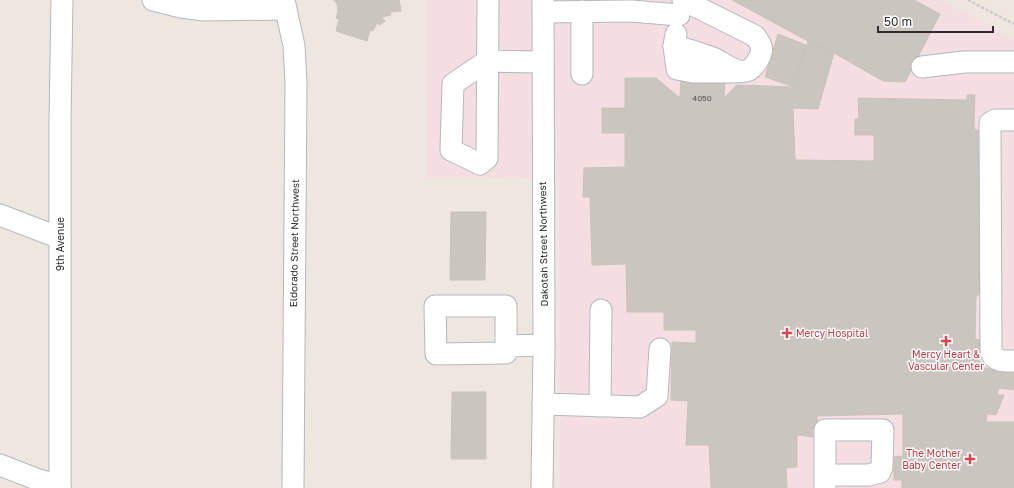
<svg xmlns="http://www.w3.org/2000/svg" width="1014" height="488" font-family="'Golos Text',sans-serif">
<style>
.medical{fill:#f5dee1}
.building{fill:#cac5be;stroke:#cac2b9}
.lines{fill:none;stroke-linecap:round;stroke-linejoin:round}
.minor-casing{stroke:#b3b7c0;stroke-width:23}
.path{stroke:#c8c8c8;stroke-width:2.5;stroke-dasharray:3 2;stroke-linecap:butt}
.minor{stroke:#fff;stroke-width:21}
.health-dot{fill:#e0444e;stroke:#fff;stroke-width:1.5}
.labels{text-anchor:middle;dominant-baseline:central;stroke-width:3;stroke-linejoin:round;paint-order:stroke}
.number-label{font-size:8px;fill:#545351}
.street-label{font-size:10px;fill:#2d2d2d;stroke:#fff}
.health-label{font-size:10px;fill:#be3a42;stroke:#fff;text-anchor:start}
</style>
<rect width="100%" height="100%" fill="#eee7e0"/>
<!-- medical -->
<polygon class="medical" points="426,0 942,0 1014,39 1014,488 560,488 559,178 425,179"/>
<!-- building -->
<g class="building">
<polygon points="334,0 399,0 401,11 390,12 391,15 382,17 385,21 380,25 377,23 373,31 370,30 367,41 336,31 339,19 336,18 338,11 337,4"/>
<polygon points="732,0 914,0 940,14 905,82 883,81 834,53 808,41"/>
<polygon points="778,34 806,45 794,87 765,77"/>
<polygon points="808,41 834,53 818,109 793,108 795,160 874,161 874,135 855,135 855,119 859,119 858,98 967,100 967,95 975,95 974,126 975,130 981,130 981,292 976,297 975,339 980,340 979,367 1014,373 1014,390 999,388 997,395 1004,395 996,415 987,414 986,422 1014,422 1014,488 902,488 902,480 894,480 894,457 903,456 903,414 817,416 818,428 812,429 813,437 797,435 797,467 786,468 787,488 711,488 709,445 686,445 688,401 671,400 672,342 696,343 696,330 664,330 664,312 627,312 626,264 592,265 590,197 583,197 584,168 625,167 625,133 602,133 602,108 625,108 625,78 656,78 680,98 724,98 737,85 794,87"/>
<polygon points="681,77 725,78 724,98 680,98"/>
<polygon points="451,212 486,212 485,280 450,280"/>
<polygon points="452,392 486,392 486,459 451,459"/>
</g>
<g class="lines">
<defs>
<g id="minor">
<polyline points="153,0 181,7 204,10 286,9"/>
<polyline points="284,0 294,46 296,82 293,488"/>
<polyline points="488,0 487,158 480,164 451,150 453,84 487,61 542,62"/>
<polyline points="543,12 631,11 679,15"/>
<polyline points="676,34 674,46 677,69 693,72 736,72"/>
<path d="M674,46C687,49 700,53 713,58C730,66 746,84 759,58C764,49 761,44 755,36L683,0"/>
<polyline points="922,67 964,62 1014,62"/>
<polyline points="582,74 582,11"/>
<path d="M1014,120H995L990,123L991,352C995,362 1004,361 1014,361"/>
<polyline points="0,215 60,238"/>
<polyline points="506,346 506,353 436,354 435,306 506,306 506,346 544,345"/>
<polyline points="543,404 640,407 657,396 660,349"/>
<polyline points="600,406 601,310"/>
<polyline points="0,465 36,479 60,486"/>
<polyline points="825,475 869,475 880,472 882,467 883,430 825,430 825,488"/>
<polyline points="60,488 60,121 62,0"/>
<polyline points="542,488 544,345 543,0"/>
</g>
</defs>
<!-- minor casing -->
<use href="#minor" class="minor-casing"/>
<!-- path -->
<polyline class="path" points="968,0 1014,24"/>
<!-- minor -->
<use href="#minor" class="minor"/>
</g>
<!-- markers -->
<g class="health-dot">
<path d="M785 327h4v4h4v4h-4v4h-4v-4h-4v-4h4z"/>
<path d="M944 335h4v4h4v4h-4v4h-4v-4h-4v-4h4z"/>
<path d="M968 453h4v4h4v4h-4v4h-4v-4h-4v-4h4z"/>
</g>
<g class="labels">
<!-- number labels -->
<g class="number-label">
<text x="702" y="98">4050</text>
</g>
<!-- street labels -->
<g class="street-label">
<text transform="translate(294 243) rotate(-89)">Eldorado Street Northwest</text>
<text transform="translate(60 244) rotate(-90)">9th Avenue</text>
<text transform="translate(543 244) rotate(-91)">Dakotah Street Northwest</text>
</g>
<!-- health labels -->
<g class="health-label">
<text x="796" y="333">Mercy Hospital</text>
<text x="946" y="354" text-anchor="middle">Mercy Heart &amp;<tspan x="946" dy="12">Vascular Center</tspan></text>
<text x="961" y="453" text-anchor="end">The Mother<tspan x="961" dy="12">Baby Center</tspan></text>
</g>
</g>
<!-- scale -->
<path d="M878 26v6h115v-6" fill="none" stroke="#2d2d2d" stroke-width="2"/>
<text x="884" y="26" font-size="12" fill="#2d2d2d" stroke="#ffffff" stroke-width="3" paint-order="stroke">50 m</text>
</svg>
